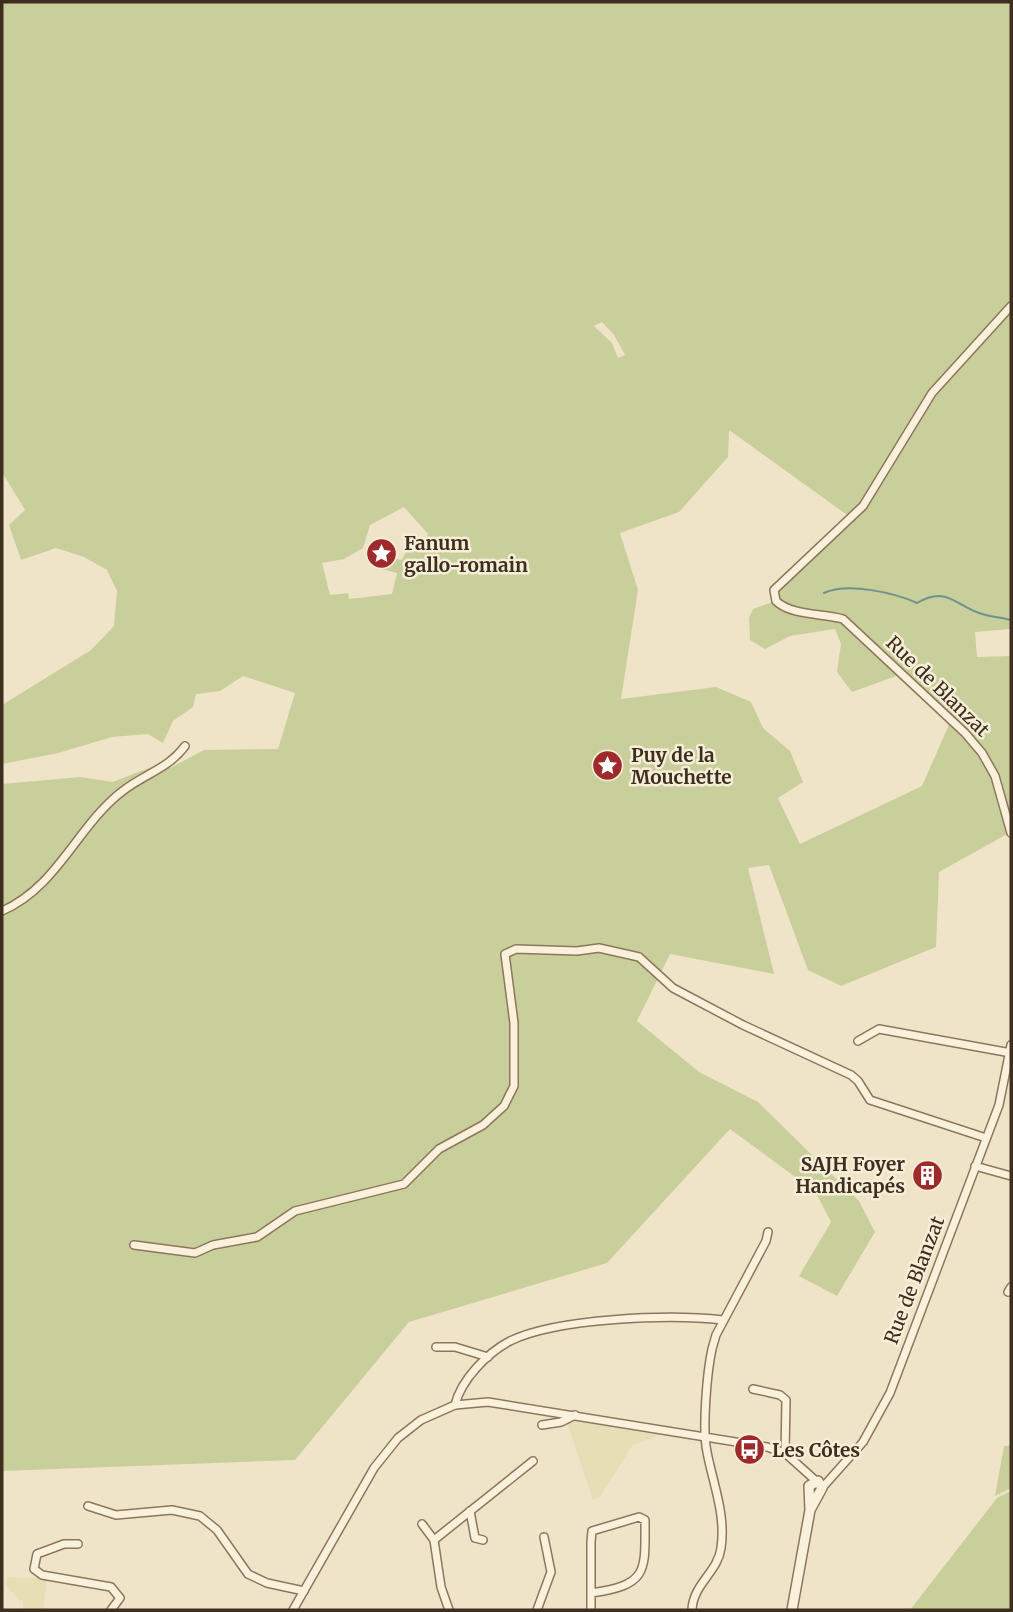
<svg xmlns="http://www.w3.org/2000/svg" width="1013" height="1612" font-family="Merriweather,serif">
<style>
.farmland{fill:#e6deb5}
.green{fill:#c9cf9b;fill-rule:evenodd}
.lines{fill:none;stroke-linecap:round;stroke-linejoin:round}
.stream{stroke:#6f938a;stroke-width:2}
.minor-casing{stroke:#8d765c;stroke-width:10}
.tertiary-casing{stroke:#8d765c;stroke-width:12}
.minor{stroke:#faf1dc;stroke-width:7}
.tertiary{stroke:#faf1dc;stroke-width:9}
.labels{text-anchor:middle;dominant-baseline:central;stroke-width:5;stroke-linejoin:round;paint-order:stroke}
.poi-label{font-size:19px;font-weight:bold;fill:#3d2e20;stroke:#f7eed8;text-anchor:start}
.street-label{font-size:19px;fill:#3d2e20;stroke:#f7eed8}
</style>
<rect width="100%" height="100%" fill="#f0e4c8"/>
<!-- farmland -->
<g class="farmland">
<polygon points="574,1421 659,1435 632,1446 600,1497 593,1500 567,1423"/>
<polygon points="7,1577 47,1579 43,1610 23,1610 23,1601 18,1600 6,1584"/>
</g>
<!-- green -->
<g class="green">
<path d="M2,2H1011V629L975,632L977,657L1011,656V832L939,872L936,947L841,986L808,970L769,865L748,868L774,974L670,954L637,1021L699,1072L758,1102L859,1201L875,1232L837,1296L799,1276L831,1222L818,1197L798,1179L730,1129L607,1263L409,1322L295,1460L2,1471V784L80,777L113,782L151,767L170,768L204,750L278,749L295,693L243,676L220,691L196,694L193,707L173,721L163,743L148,734L112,737L58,753L2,764V705L91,650L114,626L117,591L107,570L84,557L56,548L21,560L9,525L25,510L2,472ZM602,322L614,335L625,355L618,358L612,343L594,326ZM729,430L850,517L774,590L775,601L753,609L749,618L750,640L765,649L790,636L835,629L841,644L837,672L852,692L902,674L951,720L922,786L800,844L778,798L803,782L790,751L763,728L751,702L716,687L621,699L638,590L620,533L679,512L728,457ZM404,507L428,534L425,543L408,547L402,560L391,558L378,568L397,573L392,594L349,599L348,593L330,595L322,563L344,559L363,548L370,525Z"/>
<polygon points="1011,1445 1011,1488 995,1496 1004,1446"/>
<polygon points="1011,1491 1011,1610 910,1610 997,1498"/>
</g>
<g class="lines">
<!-- stream -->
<path class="stream" d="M824,593C848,582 895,593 917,603C946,586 954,604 979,613C990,617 1001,617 1011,620"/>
<defs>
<g id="minor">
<path d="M1011,306L932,393L863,506L774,590L776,601C792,616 822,613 843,619L965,733L982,753L995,776L1011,833"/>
<path d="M2,911C58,887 78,824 124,790C145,774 169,768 185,746"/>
<polyline points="858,1041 879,1029 1011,1053"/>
<polyline points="975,1166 1011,1176"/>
<polyline points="134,1245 195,1253 213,1245 257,1237 295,1211 404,1184 439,1149 483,1125 504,1106 514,1086 514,1023 505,954 516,949 577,951 599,948 639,957 673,988 743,1025 851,1075 858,1081 870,1100 986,1138"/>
<polyline points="1008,1292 1011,1287"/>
<polyline points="436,1347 455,1347 488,1357"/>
<polyline points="753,1389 780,1395 786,1400 785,1453"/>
<path d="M455,1405C461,1380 487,1353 510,1341C557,1318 670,1314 723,1320"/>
<polyline points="542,1425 561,1422 575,1415"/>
<polyline points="822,1488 863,1442 890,1393 999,1105 1011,1045"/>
<polyline points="88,1506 116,1515 172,1510 200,1516 217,1530 248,1574 267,1583 304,1591"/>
<polyline points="470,1511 475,1538 483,1540"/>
<polyline points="422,1524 434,1540"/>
<polyline points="78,1544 64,1544 37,1554 34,1569 42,1575 111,1587 120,1598 111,1610"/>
<polyline points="293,1610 374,1468 398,1438 421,1420 455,1405 488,1402 767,1447 785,1453 815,1480"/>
<polyline points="449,1610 441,1587 434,1540 533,1461"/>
<polyline points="537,1610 551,1572 544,1537"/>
<path d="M591,1610V1542L592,1531L639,1517L645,1520C645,1571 649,1585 591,1593"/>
<path d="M692,1610C693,1584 718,1572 721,1548C726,1514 713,1484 707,1452C702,1429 707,1372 712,1349L716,1335L766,1241L768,1232"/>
</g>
<polyline id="tertiary" points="792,1610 810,1510 809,1486 818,1481 822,1488 810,1510"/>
</defs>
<!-- minor casing -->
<use href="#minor" class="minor-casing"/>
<!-- tertiary casing -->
<use href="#tertiary" class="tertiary-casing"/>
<!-- minor -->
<use href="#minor" class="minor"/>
<!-- tertiary -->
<use href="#tertiary" class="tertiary"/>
</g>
<!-- icons -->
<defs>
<symbol id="sight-disc" viewBox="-11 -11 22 22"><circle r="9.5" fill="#9e2a2b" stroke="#f7eed8"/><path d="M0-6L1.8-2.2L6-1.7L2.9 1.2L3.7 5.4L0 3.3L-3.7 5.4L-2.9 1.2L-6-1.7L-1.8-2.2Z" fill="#fff"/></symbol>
<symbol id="building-disc" viewBox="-11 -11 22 22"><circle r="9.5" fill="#9e2a2b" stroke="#f7eed8"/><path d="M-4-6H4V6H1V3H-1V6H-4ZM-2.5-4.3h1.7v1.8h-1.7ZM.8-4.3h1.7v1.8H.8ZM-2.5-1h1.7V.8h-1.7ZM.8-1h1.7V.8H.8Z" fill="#fff"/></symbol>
<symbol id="bus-disc" viewBox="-11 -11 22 22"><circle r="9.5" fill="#9e2a2b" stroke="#f7eed8"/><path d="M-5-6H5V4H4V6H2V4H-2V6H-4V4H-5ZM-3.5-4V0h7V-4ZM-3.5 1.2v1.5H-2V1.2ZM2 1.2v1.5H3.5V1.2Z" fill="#fff"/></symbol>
</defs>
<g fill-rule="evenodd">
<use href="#sight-disc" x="364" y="536" width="35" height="35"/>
<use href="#sight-disc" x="590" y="748" width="35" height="35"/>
<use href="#building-disc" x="910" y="1158" width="35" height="35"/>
<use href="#bus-disc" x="732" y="1432" width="35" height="35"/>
</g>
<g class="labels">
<!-- poi labels -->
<g class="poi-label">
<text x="404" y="543">Fanum<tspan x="404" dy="22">gallo-romain</tspan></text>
<text x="631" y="755">Puy de la<tspan x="631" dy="22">Mouchette</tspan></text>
<text x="905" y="1164" text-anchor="end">SAJH Foyer<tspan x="905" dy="22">Handicapés</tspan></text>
<text x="772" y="1450">Les Côtes</text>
</g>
<!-- street labels -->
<g class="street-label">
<text transform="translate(938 686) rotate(44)">Rue de Blanzat</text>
<text transform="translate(914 1280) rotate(-69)">Rue de Blanzat</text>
</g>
</g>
<!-- border -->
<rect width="1013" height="1612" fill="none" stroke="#3d2e20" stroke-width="7"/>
</svg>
